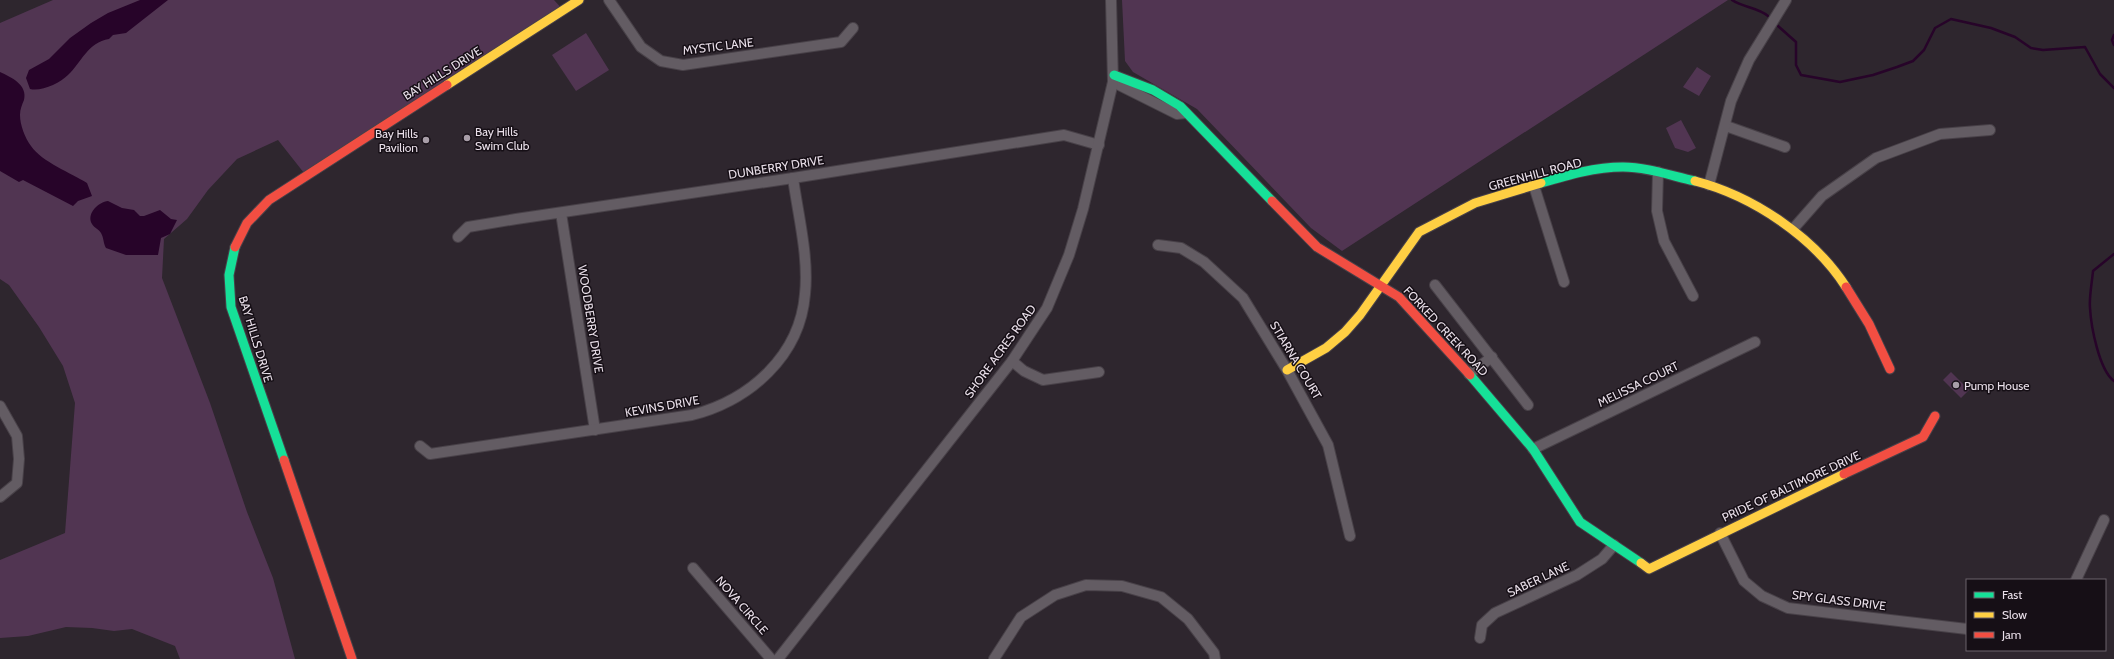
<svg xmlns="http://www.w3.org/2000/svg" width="2114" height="659" font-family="Cabin,sans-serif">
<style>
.green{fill:#513552}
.water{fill:#270429}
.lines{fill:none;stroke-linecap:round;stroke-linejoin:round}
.stream{stroke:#270429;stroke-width:2.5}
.street-casing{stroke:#484148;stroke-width:12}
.fast-casing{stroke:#484148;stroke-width:11}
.slow-casing{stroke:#484148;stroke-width:11}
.jam-casing{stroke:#484148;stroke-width:11}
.street{stroke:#635c63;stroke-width:10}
.fast{stroke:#16e098;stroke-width:9}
.slow{stroke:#ffcf43;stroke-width:9}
.jam{stroke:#f24e42;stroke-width:9}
.poi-dot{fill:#a89ea8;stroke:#160f16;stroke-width:1.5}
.labels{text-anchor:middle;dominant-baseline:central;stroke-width:3;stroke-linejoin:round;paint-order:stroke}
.street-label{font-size:12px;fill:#e9dfe9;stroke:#160f16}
.poi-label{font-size:12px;fill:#e9dfe9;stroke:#160f16;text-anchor:start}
</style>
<rect width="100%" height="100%" fill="#2e262e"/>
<!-- green -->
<g class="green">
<polygon points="53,0 554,0 565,12 304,173 278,140 237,159 208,190 187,219 164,239 162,278 210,403 247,512 273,578 295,659 180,659 175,646 132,629 114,631 92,628 66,627 28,636 0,638 0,560 65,533 75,403 63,366 39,327 9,285 0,279 0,23"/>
<polygon points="1122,0 1728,0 1342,251 1311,228 1197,109 1133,72 1125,61"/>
<polygon points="586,33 609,70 576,91 552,55"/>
<polygon points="1697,67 1711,76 1699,96 1683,87"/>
<polygon points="1681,120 1696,148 1688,152 1675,148 1666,128"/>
<polygon points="1951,372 1969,390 1961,398 1943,380"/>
</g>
<!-- water -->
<g class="water">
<path d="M140,0H168L126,33L113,35L109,39C88,42 81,63 68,75C60,83 41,92 30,89L26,78L29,70L49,59L70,38L91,23L108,13Z"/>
<path d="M0,72C11,77 28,85 24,100C22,105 20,109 20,115C20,125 25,138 31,146C42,162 71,173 87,183L92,196L78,201L73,206L23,180L19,182L0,171Z"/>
<path d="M108,201L122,208L134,210L140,216H144L160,210L171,219L177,220L170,234L161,238L158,255H126L106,248C103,243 104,238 101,233C99,229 94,228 92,224C86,213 99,202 108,201Z"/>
</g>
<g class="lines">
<!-- stream -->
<g class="stream">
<path d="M1732,0C1744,8 1757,7 1768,16"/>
<polyline points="1778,26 1796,42 1796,65 1801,75 1840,82 1873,75 1897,67 1913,61 1924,50 1935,28 1951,19 1991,28 2015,37 2031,48 2043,50 2085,47 2100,74 2114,88"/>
<polyline points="2114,35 2112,40 2114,45"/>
<path d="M2114,254L2093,271C2092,283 2089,297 2090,308C2091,326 2099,370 2114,381"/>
</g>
<defs>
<g id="street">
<polyline points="609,0 641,47 661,61 683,65 841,42 853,28"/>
<polyline points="1113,82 1177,114 1186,113"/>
<polyline points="1726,126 1785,147"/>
<polyline points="1658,172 1657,211 1664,241 1693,296"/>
<polyline points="1709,185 1731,101 1749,60 1786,0"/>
<polyline points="1534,186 1564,282"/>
<polyline points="561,213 595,430"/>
<polyline points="1793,229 1822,196 1876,158 1940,134 1990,130"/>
<polyline points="458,237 468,227 516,219 793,178 1064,135 1099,145"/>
<polyline points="1158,245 1181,248 1204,262 1243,298 1287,370 1328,445 1350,536"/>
<polyline points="1435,285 1528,405"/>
<polyline points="1012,361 1024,371 1043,380 1099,372"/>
<polyline points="1469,374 1492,357"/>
<polyline points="0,406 17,436 19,459 17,483 0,497"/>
<path d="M420,446L430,454L692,415C750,400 800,356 805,294C809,257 798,215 793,178"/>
<polyline points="1533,449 1755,342"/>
<polyline points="1720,533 1744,581 1762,596 1788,608 1967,629"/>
<polyline points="693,568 771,659"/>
<polyline points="2076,580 2104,520"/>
<polyline points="1480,638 1482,625 1495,613 1577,575 1602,559 1614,545"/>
<polyline points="778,659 1012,361 1047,308 1069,255 1083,209 1113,82 1111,0"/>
<polyline points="994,659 1021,617 1055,595 1086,585 1122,586 1161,597 1188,619 1214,653 1215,659"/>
</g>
<g id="fast">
<polyline points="1114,75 1153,90 1180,106 1272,201"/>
<path d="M1541,183C1568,175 1595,167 1623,167C1647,167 1672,176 1695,181"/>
<polyline points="235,247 229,275 231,307 284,460"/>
<polyline points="1470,375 1533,449 1580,522 1641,563"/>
</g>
<g id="slow">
<polyline points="447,85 579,0"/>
<path d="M1695,181C1753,196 1814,237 1846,287"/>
<polyline points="1287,370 1326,348 1345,332 1360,315 1419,232 1475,203 1541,183"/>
<polyline points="1641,563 1649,569 1844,474"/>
</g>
<g id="jam">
<polyline points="1272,201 1317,247 1399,297 1470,375"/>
<polyline points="235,247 247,223 269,200 447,85"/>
<polyline points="1846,287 1869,324 1890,369"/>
<polyline points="284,460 352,659"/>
<polyline points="1844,474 1923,437 1935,416"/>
</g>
</defs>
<!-- street casing -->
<use href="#street" class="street-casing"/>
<!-- fast casing -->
<use href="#fast" class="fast-casing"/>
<!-- slow casing -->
<use href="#slow" class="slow-casing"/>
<!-- jam casing -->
<use href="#jam" class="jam-casing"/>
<!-- street -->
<use href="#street" class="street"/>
<!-- fast -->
<use href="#fast" class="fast"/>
<!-- slow -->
<use href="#slow" class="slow"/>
<!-- jam -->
<use href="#jam" class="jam"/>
</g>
<!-- markers -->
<g class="poi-dot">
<circle cx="467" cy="138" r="4"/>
<circle cx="426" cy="140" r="4"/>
<circle cx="1956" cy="385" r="4"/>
</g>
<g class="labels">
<!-- street labels -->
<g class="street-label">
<text transform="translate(718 46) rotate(-7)">MYSTIC LANE</text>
<text transform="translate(442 73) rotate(-32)">BAY HILLS DRIVE</text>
<text transform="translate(776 167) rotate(-9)">DUNBERRY DRIVE</text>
<text transform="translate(1535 174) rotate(-15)">GREENHILL ROAD</text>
<text transform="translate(591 319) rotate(81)">WOODBERRY DRIVE</text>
<text transform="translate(1446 331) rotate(47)">FORKED CREEK ROAD</text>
<text transform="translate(256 339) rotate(73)">BAY HILLS DRIVE</text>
<text transform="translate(1000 351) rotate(-54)">SHORE ACRES ROAD</text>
<text transform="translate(1296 360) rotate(59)">STIARNA COURT</text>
<text transform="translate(1638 384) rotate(-26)">MELISSA COURT</text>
<text transform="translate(662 406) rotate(-10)">KEVINS DRIVE</text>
<text transform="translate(1791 486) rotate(-25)">PRIDE OF BALTIMORE DRIVE</text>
<text transform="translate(1538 579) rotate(-25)">SABER LANE</text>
<text transform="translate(1839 600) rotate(7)">SPY GLASS DRIVE</text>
<text transform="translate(742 605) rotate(49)">NOVA CIRCLE</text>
</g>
<!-- poi labels -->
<g class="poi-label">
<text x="475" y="131">Bay Hills<tspan x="475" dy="14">Swim Club</tspan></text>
<text x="418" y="133" text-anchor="end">Bay Hills<tspan x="418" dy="14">Pavilion</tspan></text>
<text x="1964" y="385">Pump House</text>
</g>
</g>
<!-- legend -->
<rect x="1966" y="579" width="140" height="72" fill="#160f16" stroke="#6a626a"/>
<rect x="1974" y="592" width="20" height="6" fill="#16e098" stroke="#6a626a"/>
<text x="2002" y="599" font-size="12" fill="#e9dfe9">Fast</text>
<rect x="1974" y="612" width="20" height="6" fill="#ffcf43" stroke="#6a626a"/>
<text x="2002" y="619" font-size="12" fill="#e9dfe9">Slow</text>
<rect x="1974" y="632" width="20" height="6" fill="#f24e42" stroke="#6a626a"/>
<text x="2002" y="639" font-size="12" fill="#e9dfe9">Jam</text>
</svg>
